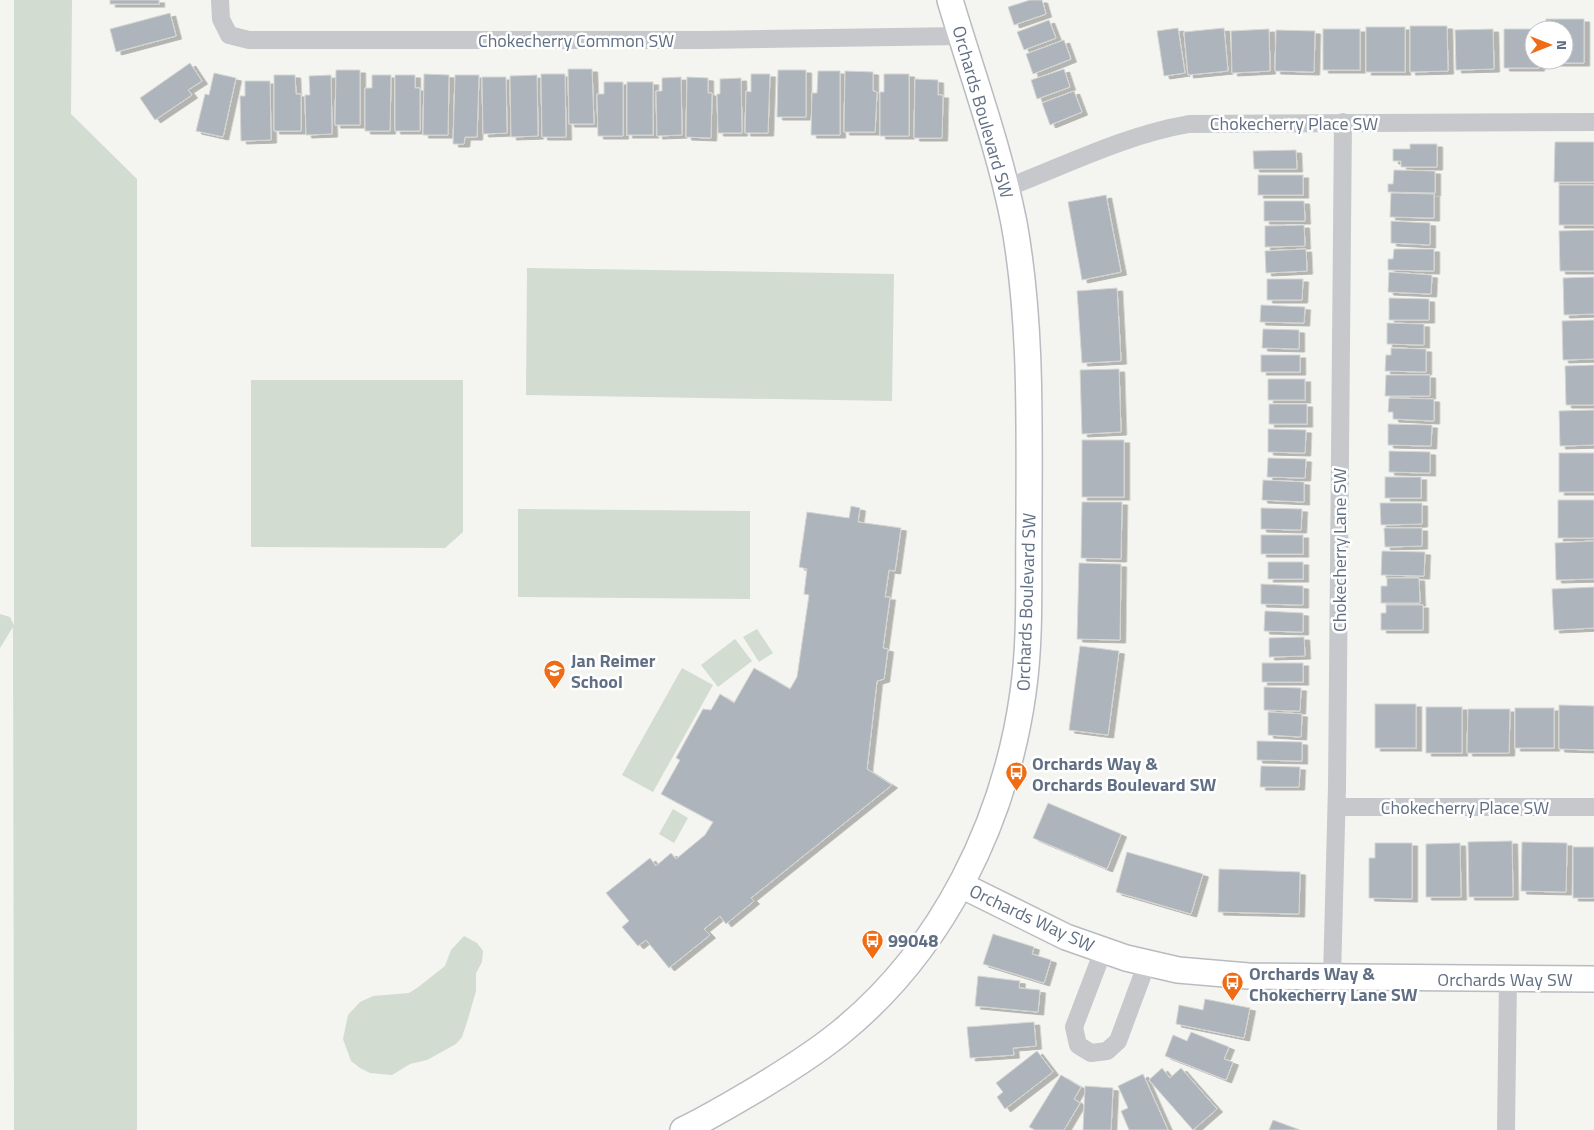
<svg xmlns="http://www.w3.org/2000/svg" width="1594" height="1130" font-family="'Titillium Web',sans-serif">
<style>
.green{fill:#d3dcd1}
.building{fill:#aeb4bb;stroke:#d5d6d3;filter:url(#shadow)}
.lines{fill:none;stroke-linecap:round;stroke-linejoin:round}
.secondary-casing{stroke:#b8bbc1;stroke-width:28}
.street{stroke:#c6c8cc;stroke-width:18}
.secondary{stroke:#fff;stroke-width:25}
.labels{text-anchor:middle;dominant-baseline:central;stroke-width:5;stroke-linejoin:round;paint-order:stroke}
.street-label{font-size:18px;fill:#616f84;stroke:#fff}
.poi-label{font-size:18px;font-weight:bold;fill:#616f84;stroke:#fff;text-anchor:start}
</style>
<defs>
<filter id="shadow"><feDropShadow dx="5.5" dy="3" stdDeviation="0" flood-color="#0004"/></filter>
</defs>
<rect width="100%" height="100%" fill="#f4f5f0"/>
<!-- green -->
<g class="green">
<polygon points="14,0 72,0 71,114 137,179 137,1130 14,1130 13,627 0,648 0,614 10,617 14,625"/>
<polygon points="527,268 894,274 892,401 526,395"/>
<polygon points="251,380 463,380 463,532 445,548 251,547"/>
<polygon points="518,509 750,511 750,599 518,597"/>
<polygon points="757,629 773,653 759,662 743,637"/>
<polygon points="735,639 752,661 718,687 701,665"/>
<polygon points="682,668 713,685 653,792 622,775"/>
<polygon points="673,809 688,818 674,843 659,834"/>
<polygon points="464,936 477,943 483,951 482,962 476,973 476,991 468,1019 462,1037 456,1044 427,1060 410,1064 392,1075 370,1073 360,1068 351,1061 343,1039 348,1015 360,1002 373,996 409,993 417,988 445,966 451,950"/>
</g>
<!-- building -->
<g class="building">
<rect x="110" y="0" width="49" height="4"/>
<polygon points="1030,0 1042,0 1046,14 1014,25 1008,7"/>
<polygon points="170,13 176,36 116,52 110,29"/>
<polygon points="1546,19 1584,19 1584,63 1546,63 1546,60 1564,60 1564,30 1546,30"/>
<polygon points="1049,20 1056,38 1024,50 1017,32"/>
<polygon points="1410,26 1447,26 1448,71 1410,72"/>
<rect x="1366" y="27" width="39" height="45"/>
<polygon points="1178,28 1185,73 1164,76 1157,31"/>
<polygon points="1224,28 1228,71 1188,75 1184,32"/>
<polygon points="1269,29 1270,71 1232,73 1231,31"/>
<rect x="1323" y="29" width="37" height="41"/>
<polygon points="1493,29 1494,69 1456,70 1455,30"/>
<polygon points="1504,29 1539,29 1534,30 1534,60 1539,60 1539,68 1504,68"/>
<polygon points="1276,30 1315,31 1314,72 1275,71"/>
<polygon points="1064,40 1071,59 1033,74 1026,54"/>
<polygon points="190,63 202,81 188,90 192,95 155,120 140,98"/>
<polygon points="568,69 592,69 594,124 569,124"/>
<polygon points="1064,69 1070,87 1037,99 1031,80"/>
<polygon points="336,70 360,70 360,125 335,125"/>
<polygon points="778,70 806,70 806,117 777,117"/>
<polygon points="818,71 840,71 840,135 811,135 812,93 817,93"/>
<polygon points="845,71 873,72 873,91 877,92 875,132 844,132"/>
<polygon points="214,73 236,78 223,137 196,131 205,94 209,95"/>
<polygon points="424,74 449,75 448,135 423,135"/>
<polygon points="541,74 565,74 566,137 542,137"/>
<polygon points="751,74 770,74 768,133 745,133 746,91 751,92"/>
<polygon points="884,74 909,74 909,136 880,136 880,92 884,92"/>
<polygon points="274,75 295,75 296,94 301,94 301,131 274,131"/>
<polygon points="331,75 332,134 306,135 305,95 310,95 309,76"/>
<polygon points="372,75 391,75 390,131 365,131 365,88 372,88"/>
<polygon points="395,75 415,75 415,88 420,88 420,131 395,131"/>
<polygon points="455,75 479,75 477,137 465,137 464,144 453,144"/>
<polygon points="537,75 538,136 511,137 510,76"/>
<polygon points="482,77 506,77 507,133 483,134"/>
<polygon points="681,77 682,135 657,136 656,91 662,91 662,78"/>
<polygon points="687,77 708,78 708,93 712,93 711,138 686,137"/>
<polygon points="741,78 742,133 718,133 717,94 720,94 720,79"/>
<polygon points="915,79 938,80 938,95 943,95 942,138 914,138"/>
<polygon points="245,81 270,81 271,140 241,141 240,96 245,96"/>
<polygon points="604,82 623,82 623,136 598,136 597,94 604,94"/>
<rect x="627" y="82" width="26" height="53"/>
<polygon points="1074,91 1082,112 1050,125 1042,103"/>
<polygon points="1555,142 1594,142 1594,182 1554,182"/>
<polygon points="1410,144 1437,144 1437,167 1401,167 1401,161 1393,161 1393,149 1410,149"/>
<polygon points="1296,150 1297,169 1254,169 1253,151"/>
<polygon points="1394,170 1435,171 1435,193 1388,192 1388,184 1393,184"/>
<rect x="1258" y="175" width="45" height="20"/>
<rect x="1559" y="185" width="35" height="40"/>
<polygon points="1391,193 1434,194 1434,218 1390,217"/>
<polygon points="1106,195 1121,272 1082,280 1068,202"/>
<polygon points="1264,201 1304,201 1305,221 1264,221"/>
<polygon points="1391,221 1430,223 1430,245 1391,243"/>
<polygon points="1304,225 1305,246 1265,247 1265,226"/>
<polygon points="1594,230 1594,271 1560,271 1559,231"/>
<polygon points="1306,249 1307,271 1266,273 1265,251"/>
<polygon points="1394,249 1434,249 1434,271 1388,270 1388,259 1393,259"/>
<polygon points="1389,272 1432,275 1431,294 1388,292"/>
<polygon points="1594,277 1594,314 1564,315 1563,278"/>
<polygon points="1267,279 1303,279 1302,300 1267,300"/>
<polygon points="1117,288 1121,361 1082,363 1077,291"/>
<polygon points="1389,298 1429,299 1429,320 1389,320"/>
<polygon points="1261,305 1305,307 1304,323 1260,322"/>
<polygon points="1594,320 1594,359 1563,360 1562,321"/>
<polygon points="1387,323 1424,324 1424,345 1387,344"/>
<polygon points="1263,329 1299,330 1299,349 1262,348"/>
<polygon points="1391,348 1426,349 1426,372 1385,371 1386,355 1391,355"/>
<rect x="1261" y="355" width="39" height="17"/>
<polygon points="1594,365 1594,405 1566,405 1565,366"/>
<polygon points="1119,369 1121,432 1082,434 1080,370"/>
<polygon points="1386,375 1430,375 1430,396 1385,396"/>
<rect x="1268" y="379" width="37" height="21"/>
<polygon points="1389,398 1434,399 1434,421 1393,419 1393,412 1388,412"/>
<rect x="1269" y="404" width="38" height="20"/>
<polygon points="1594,410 1594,445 1560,446 1559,411"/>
<polygon points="1388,424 1432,425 1431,446 1388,445"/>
<polygon points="1268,429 1306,430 1305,453 1268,452"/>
<rect x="1082" y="440" width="42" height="57"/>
<polygon points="1389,451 1430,452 1430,473 1389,472"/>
<rect x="1559" y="453" width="35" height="39"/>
<polygon points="1268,458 1306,459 1305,478 1267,477"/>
<rect x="1385" y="477" width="36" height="21"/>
<polygon points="1263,480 1304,482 1304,502 1262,500"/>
<rect x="1558" y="500" width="36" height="38"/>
<polygon points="1082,502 1122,502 1121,559 1081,558"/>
<polygon points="1380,503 1422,503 1422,524 1381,525"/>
<polygon points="851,506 860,508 858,522 901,528 895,571 889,570 885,597 890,597 883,648 888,649 884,679 877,681 867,769 892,785 751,898 754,901 726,924 720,916 704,929 710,935 669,968 646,940 638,946 622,927 629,921 606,893 650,858 656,866 671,853 676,859 705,835 713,822 661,794 680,760 676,758 703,709 711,710 720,694 734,703 754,668 790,689 797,677 809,595 804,594 807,569 799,567 807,512 849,518"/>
<polygon points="1261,508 1302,509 1301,530 1261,529"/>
<polygon points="1384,528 1422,528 1422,546 1385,547"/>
<rect x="1261" y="535" width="42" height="19"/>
<polygon points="1594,541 1594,579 1556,580 1555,543"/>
<polygon points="1382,551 1425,552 1424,576 1381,575"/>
<rect x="1268" y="562" width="35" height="17"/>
<polygon points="1079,563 1121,564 1120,640 1077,639"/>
<polygon points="1387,578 1419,578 1420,603 1381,603 1381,586 1387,586"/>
<polygon points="1261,584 1303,586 1303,605 1261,604"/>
<polygon points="1594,587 1594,628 1554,630 1552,589"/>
<polygon points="1386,605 1423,605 1423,630 1381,630 1381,613 1386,613"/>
<polygon points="1265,611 1303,613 1303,632 1264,631"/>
<polygon points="1304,637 1305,656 1269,657 1269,638"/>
<polygon points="1080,646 1119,651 1108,735 1069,730"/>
<rect x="1262" y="663" width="41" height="19"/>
<polygon points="1264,687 1301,688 1300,711 1264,710"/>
<rect x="1375" y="704" width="41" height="44"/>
<polygon points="1559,705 1594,706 1594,750 1559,749"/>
<rect x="1426" y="707" width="36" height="46"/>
<rect x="1515" y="708" width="39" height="40"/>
<polygon points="1468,709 1510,709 1509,753 1467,753"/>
<polygon points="1268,712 1302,714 1301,737 1268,735"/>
<polygon points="1257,741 1302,742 1302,761 1257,760"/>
<polygon points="1261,766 1300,767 1299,787 1260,787"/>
<polygon points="1048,803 1121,834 1107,869 1033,838"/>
<polygon points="1512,841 1513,897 1469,897 1468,842"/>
<polygon points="1522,842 1567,843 1566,892 1521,891"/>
<polygon points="1375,843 1412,843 1412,899 1369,898 1369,858 1375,858"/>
<polygon points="1460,843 1461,897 1426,897 1426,844"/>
<rect x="1573" y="847" width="21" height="51"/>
<polygon points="1127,852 1203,874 1191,914 1116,892"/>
<polygon points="1219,869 1300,872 1299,914 1218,912"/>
<polygon points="993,934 1034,947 1032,954 1051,960 1044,983 983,964"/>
<polygon points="978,976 1020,981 1019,988 1040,990 1038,1012 975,1006"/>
<polygon points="1205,999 1250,1008 1244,1038 1176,1024 1179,1005 1203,1010"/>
<polygon points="1034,1022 1036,1046 1013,1048 1014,1055 970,1058 967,1027"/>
<polygon points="1191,1032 1229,1047 1224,1059 1233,1062 1226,1080 1165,1056 1173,1035 1187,1041"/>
<polygon points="1037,1051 1053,1072 1005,1109 997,1097 1003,1092 996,1083"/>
<polygon points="1162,1068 1170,1078 1181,1068 1217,1109 1193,1130 1149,1080"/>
<polygon points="1143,1074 1168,1130 1129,1130 1121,1111 1128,1108 1118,1086"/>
<polygon points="1061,1075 1081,1087 1074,1099 1080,1103 1064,1130 1035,1130 1029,1127"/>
<polygon points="1085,1086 1113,1088 1111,1130 1083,1130"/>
<polygon points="1273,1120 1300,1130 1269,1130"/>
</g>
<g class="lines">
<defs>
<g id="secondary">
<polyline points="961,885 1066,937 1126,958 1178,970 1248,976 1594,979"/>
<path d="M683,1130C706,1119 728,1106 750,1093C782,1074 813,1055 841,1032C943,949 1005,821 1023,693C1031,638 1028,581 1029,525C1029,424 1032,323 1014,223C999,147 972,74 950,0"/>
</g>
</defs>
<!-- secondary casing -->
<use href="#secondary" class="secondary-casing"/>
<!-- street -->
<g class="street">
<polyline points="220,0 221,19 229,35 249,40 704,40 961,36"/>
<path d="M1006,188C1066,165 1125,135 1189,124L1594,122"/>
<polyline points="1337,807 1594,807"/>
<polyline points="1103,951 1074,1027 1078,1045 1091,1053 1107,1051 1118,1041 1147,963"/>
<polyline points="1332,977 1337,787 1343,122"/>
<polyline points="1506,1130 1508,979"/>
</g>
<!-- secondary -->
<use href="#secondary" class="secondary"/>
</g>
<!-- icons -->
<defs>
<symbol id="school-pin" viewBox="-11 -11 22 30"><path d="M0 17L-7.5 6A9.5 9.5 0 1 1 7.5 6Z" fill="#f06c14" stroke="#fff"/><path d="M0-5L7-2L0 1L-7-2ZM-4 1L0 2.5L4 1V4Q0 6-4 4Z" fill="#fff"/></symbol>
<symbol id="bus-pin" viewBox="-11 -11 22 30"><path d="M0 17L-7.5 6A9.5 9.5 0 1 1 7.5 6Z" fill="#f06c14" stroke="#fff"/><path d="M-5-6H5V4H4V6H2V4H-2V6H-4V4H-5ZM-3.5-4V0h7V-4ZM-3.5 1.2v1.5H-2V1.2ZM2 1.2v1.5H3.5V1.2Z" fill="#fff"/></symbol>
</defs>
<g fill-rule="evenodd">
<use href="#school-pin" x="542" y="658" width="25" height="34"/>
<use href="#bus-pin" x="1004" y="760" width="25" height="34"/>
<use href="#bus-pin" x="860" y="928" width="25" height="34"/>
<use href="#bus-pin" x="1220" y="970" width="25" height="34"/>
</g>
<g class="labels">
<!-- street labels -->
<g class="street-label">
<text x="576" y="40">Chokecherry Common SW</text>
<text transform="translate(983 112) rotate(74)">Orchards Boulevard SW</text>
<text x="1294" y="123">Chokecherry Place SW</text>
<text transform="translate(1339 550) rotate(-90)">Chokecherry Lane SW</text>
<text transform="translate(1026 602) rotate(-88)">Orchards Boulevard SW</text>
<text x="1465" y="807">Chokecherry Place SW</text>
<text transform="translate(1032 918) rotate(25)">Orchards Way SW</text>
<text x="1505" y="979">Orchards Way SW</text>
</g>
<!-- poi labels -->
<g class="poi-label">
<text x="571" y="660">Jan Reimer<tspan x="571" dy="21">School</tspan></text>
<text x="1032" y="763">Orchards Way &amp;<tspan x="1032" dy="21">Orchards Boulevard SW</tspan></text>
<text x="888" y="940">99048</text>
<text x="1249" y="973">Orchards Way &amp;<tspan x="1249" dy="21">Chokecherry Lane SW</tspan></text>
</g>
</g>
<!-- north arrow -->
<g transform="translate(1549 45) rotate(90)"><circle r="24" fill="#ffffff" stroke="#c0c5ce"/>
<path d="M0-4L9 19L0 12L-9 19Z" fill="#f06c14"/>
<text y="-8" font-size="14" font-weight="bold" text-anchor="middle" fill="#616f84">N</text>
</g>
</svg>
